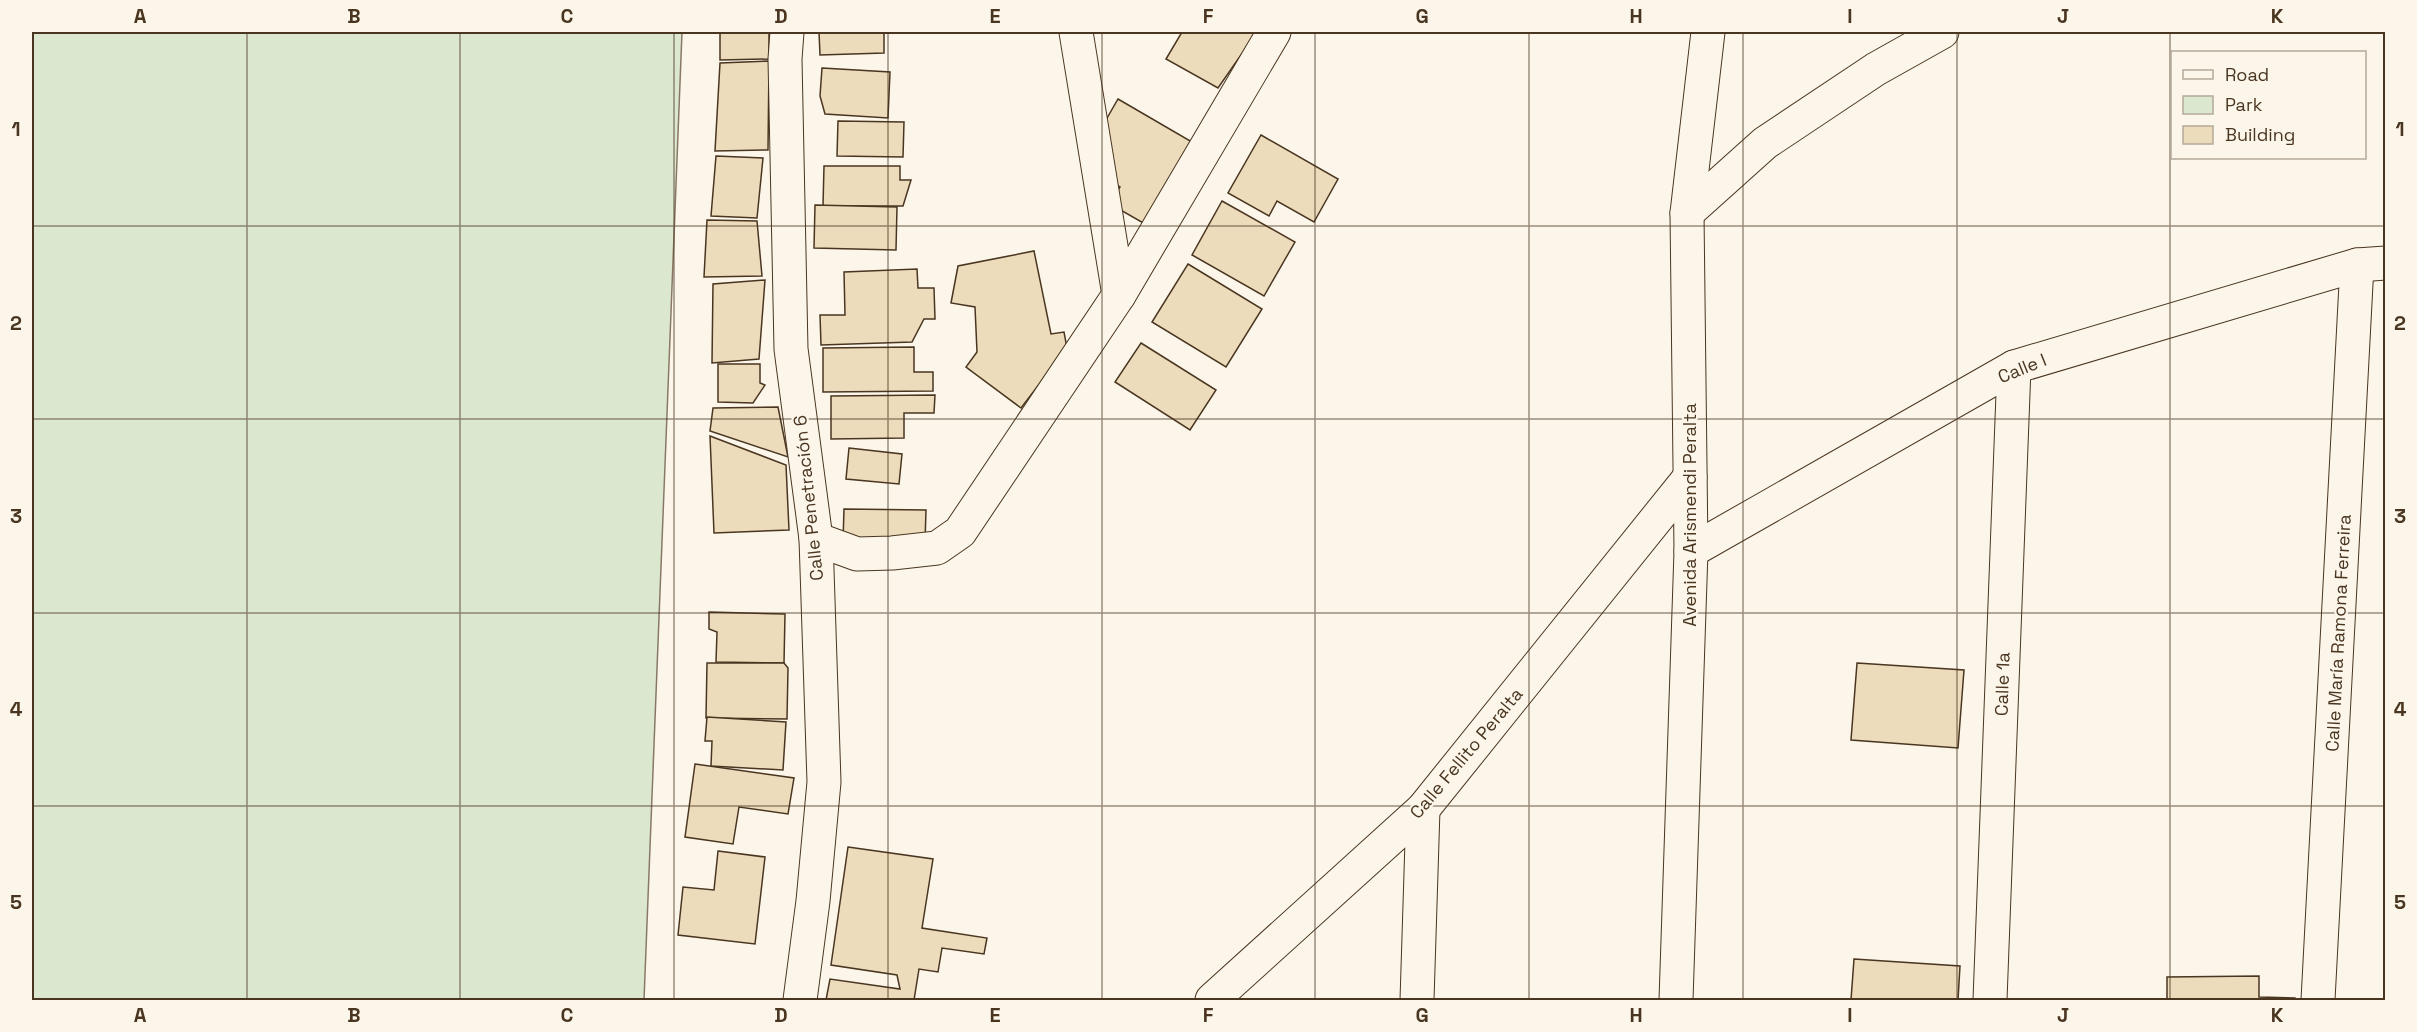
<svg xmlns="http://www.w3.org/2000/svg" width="2417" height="1032" font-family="'Space Grotesk',sans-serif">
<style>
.green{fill:#dce7d0;stroke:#887966;stroke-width:1.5}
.building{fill:#ecdcbc;stroke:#4a3520;stroke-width:1.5}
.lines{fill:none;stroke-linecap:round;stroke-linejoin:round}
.minor-casing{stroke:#4a3520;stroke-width:35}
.minor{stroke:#fbf6e9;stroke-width:33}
.grid{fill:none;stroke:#4a3520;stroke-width:1.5;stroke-opacity:0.55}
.labels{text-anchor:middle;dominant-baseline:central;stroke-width:4.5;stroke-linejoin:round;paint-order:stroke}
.street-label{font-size:18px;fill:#4a3520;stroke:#fbf6e9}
.neatline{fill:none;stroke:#4a3520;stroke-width:2}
.grid-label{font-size:20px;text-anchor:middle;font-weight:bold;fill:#4a3520}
</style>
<rect width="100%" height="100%" fill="#fbf6e9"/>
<!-- green -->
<polygon class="green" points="32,32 682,32 644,1000 32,1000"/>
<!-- building -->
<g class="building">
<polygon points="720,32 769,32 769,59 720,60"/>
<polygon points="819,32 884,32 884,53 820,55"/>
<polygon points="1182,32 1257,32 1218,88 1166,59"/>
<polygon points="769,61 768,150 715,151 720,63"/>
<polygon points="822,68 890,72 888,118 825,114 820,96"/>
<polygon points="1118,99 1192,142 1145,224 1110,204 1120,187 1108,179 1095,139"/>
<polygon points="838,121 904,122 903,157 837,156"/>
<polygon points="1261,135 1338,179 1314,222 1277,201 1269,216 1228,193"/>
<polygon points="716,156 763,158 757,218 711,216"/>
<polygon points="824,166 900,166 900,180 911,180 903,206 823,206"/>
<polygon points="1222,201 1295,242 1264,296 1192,255"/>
<polygon points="815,205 897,207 896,250 814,248"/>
<polygon points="707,220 757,221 762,276 704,277"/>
<polygon points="1034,251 1051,334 1064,332 1067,348 1021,408 966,367 977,352 975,307 951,303 958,266"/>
<polygon points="1188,264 1262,309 1226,367 1152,322"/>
<polygon points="917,269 918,288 934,288 935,319 924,319 912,342 821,345 820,315 845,315 844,272"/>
<polygon points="765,280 759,359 712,363 713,284"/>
<polygon points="1141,343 1216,390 1190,430 1115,382"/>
<polygon points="914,347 914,372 933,372 933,391 823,392 823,348"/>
<polygon points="718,364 760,364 760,383 765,385 753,403 718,402"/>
<polygon points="935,395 934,413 904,413 904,438 831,439 831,396"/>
<polygon points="778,407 788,457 710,431 713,408"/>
<polygon points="710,436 786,465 789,530 714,533"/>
<polygon points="849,448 902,454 899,484 846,479"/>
<polygon points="844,509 926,510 925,542 843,541"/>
<polygon points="709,612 785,614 784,663 716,662 717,632 709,629"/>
<polygon points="707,663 784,663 788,668 787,719 706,718"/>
<polygon points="1857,663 1964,670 1958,748 1851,740"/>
<polygon points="707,717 786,722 783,770 711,766 712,741 705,741"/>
<polygon points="695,764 794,778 788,814 739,807 733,844 685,837"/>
<polygon points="848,847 933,859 922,928 987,938 984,954 942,948 938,972 919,969 914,1000 826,1000 830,979 900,989 897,975 831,965"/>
<polygon points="718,851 765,857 755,944 678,935 683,887 714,890"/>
<polygon points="1854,959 1960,966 1958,1000 1851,1000"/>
<polygon points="2259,976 2259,997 2295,998 2295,1000 2167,1000 2167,977"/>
</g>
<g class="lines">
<defs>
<g id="minor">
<polyline points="787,32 785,59 791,349 816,539 824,782 813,901 800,1000"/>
<polyline points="1076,32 1119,295"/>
<polyline points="1687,213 1765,143 1876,69 1942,32"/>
<polyline points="816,539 857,554 892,553 937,548 960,532 1119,295 1274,32"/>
<polyline points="1691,551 2014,367 2357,265 2386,263"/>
<polyline points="1212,1000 1423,809 1690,477"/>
<polyline points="1417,1000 1423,809"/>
<polyline points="1676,1000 1691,551 1687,213 1708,32"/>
<polyline points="1990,1000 2014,367"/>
<polyline points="2318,1000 2357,265"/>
</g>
</defs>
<!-- minor casing -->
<use href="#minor" class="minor-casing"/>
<!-- minor -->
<use href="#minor" class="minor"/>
</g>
<!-- grid -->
<path class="grid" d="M247,32V1000M460,32V1000M674,32V1000M888,32V1000M1102,32V1000M1315,32V1000M1529,32V1000M1743,32V1000M1957,32V1000M2170,32V1000M32,226H2386M32,419H2386M32,613H2386M32,806H2386"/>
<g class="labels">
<!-- street labels -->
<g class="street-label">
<text transform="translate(2022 368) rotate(-22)">Calle I</text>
<text transform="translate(808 498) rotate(-96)">Calle Penetración 6</text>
<text transform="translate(1689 515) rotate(-90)">Avenida Arismendi Peralta</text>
<text transform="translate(2338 633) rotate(-87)">Calle María Ramona Ferreira</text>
<text transform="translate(2002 684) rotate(-88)">Calle 1a</text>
<text transform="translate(1466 753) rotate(-50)">Calle Fellito Peralta</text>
</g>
</g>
<!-- border -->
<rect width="2417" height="1032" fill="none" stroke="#fbf6e9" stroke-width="66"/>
<!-- legend -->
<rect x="2171" y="51" width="195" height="108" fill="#fbf6e9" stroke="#b4a999" stroke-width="1.5"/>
<rect x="2183" y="70" width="30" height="9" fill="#fbf6e9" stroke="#b4a999" stroke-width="1.5"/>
<text x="2225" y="81" font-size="18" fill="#4a3520">Road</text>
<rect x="2183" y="96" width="30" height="18" fill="#dce7d0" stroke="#b4a999" stroke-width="1.5"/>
<text x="2225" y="111" font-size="18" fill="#4a3520">Park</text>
<rect x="2183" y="126" width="30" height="18" fill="#ecdcbc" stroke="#b4a999" stroke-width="1.5"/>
<text x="2225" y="141" font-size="18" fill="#4a3520">Building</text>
<rect x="33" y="33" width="2351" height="966" class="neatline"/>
<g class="grid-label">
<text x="140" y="23">A</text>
<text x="354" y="23">B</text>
<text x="567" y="23">C</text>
<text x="781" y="23">D</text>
<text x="995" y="23">E</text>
<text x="1208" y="23">F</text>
<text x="1422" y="23">G</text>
<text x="1636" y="23">H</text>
<text x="1850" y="23">I</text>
<text x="2063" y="23">J</text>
<text x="2277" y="23">K</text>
<text x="16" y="136">1</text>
<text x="2400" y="136">1</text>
<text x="16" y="330">2</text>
<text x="2400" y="330">2</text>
<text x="16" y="523">3</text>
<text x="2400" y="523">3</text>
<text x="16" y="716">4</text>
<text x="2400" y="716">4</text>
<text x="16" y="909">5</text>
<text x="2400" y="909">5</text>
<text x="140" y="1022">A</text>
<text x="354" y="1022">B</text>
<text x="567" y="1022">C</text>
<text x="781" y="1022">D</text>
<text x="995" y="1022">E</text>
<text x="1208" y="1022">F</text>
<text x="1422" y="1022">G</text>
<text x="1636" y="1022">H</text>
<text x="1850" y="1022">I</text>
<text x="2063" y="1022">J</text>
<text x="2277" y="1022">K</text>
</g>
</svg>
